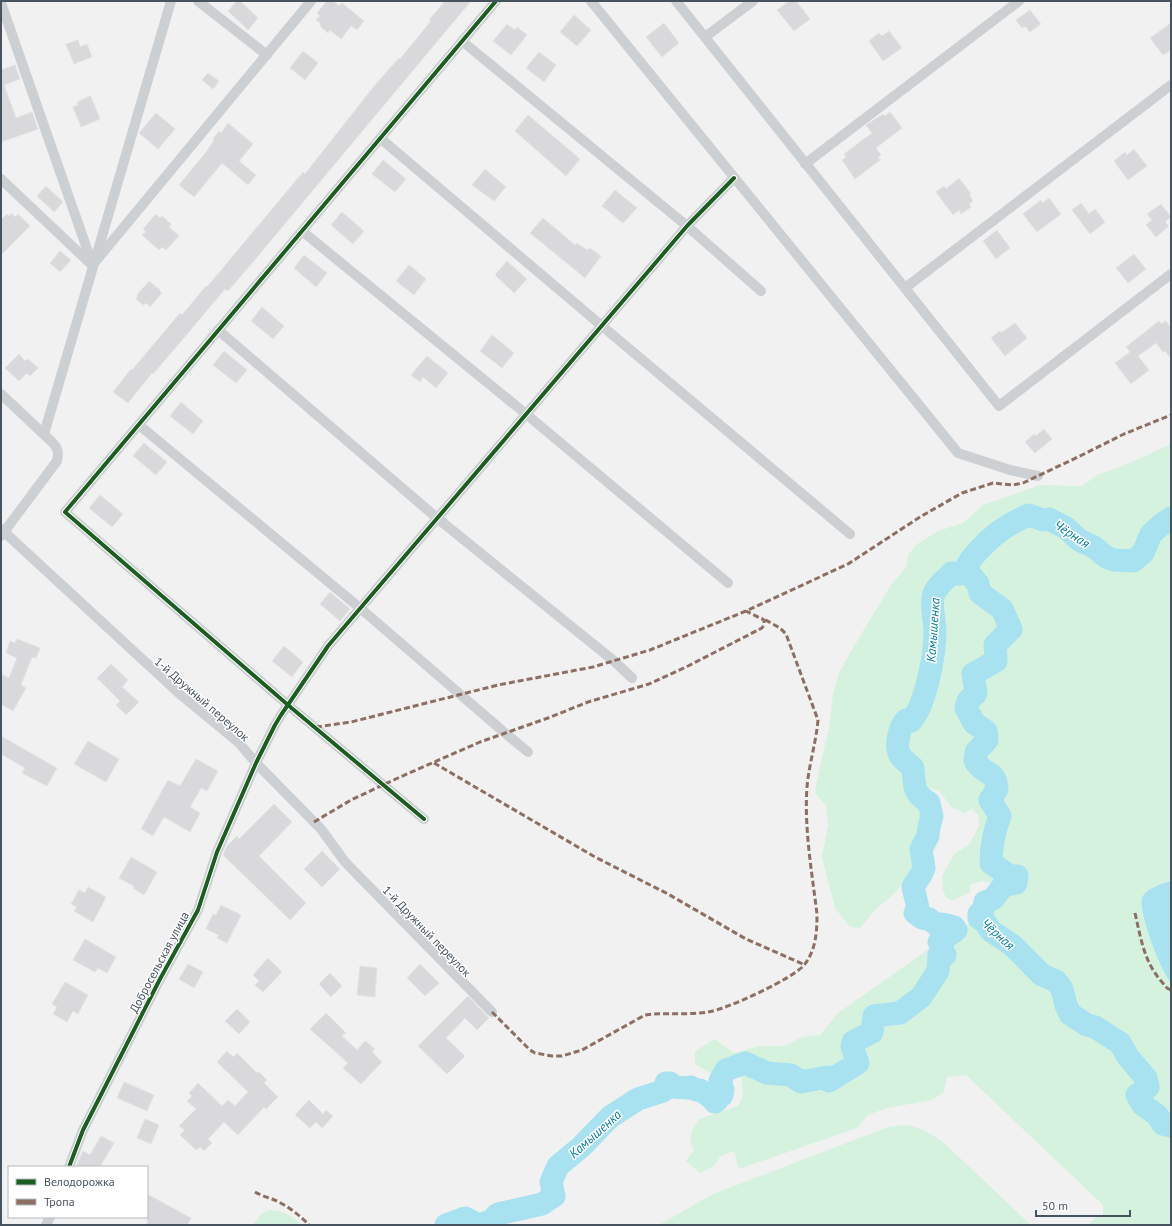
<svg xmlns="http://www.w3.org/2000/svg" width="1172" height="1226" font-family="'PT Sans',sans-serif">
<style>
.green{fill:#d5f2df}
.water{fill:#a8e2f1}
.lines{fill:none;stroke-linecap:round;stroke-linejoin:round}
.river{stroke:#a8e2f1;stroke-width:23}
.building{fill:#d9d9db;stroke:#e3e3e4}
.minor{stroke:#cdd0d2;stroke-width:10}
.quiet{stroke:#8d6e63;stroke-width:3;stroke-dasharray:6 3;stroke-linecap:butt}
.cycleway-casing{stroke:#fff;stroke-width:6}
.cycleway{stroke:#1b5e20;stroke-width:4}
.labels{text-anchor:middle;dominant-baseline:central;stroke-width:3;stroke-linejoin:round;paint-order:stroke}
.street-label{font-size:12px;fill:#47545f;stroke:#fff}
.water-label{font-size:13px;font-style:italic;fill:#067e9c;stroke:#fff}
</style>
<rect width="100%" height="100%" fill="#f2f1f1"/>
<!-- green -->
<g class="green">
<path d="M1171,444V1225H1088L1094,1219L1103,1215V1205L966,1075L947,1077L944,1092L932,1100L887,1108L868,1115L857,1128L739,1169L734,1151L721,1156L713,1167L700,1173L686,1161L694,1150L690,1143L692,1130L699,1119L738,1106L743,1095L741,1076L726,1070L713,1075L695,1064V1051L715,1039L734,1053L758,1046H784L802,1037L820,1035L838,1013L956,930L979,918V914L983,910L985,902L993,899L1003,886L1016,883L1017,876H1010L997,884L981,881L970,885V892L953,901L946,898L943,890L942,876L954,854L969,845L979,826L978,815L972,809L965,813L952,808L939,791L926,787L921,782L918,772L914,769C913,786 914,793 929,803L932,816L929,827L928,836L921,849L924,868L922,873L902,883L894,894L876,909L860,928L850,927L835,908L822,857L828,825L826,805L815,793L820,766L829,728L833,694L839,673L851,651L891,585L906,567L908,555L916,545L938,531L963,523L983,505L1040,485L1082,486L1097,475L1123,466Z"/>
<path d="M906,1125C923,1128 930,1133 944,1143L1031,1225H659L713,1194L888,1127Z"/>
<path d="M269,1210C285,1211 290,1215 302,1225H253L262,1213Z"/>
</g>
<!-- water -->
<path class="water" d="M1171,881V982C1161,972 1138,911 1142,898C1146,888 1162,884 1171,881Z"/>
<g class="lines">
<!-- river -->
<g class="river">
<path d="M1171,518L1161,525L1151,534L1143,553L1133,561L1114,560L1106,557L1094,547L1079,540L1066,528L1049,519L1043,520L1029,515C1009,523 993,534 978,551C973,557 968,561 966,569L978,584L980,593L1002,609L1011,629L995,645L996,661L973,674L976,693L968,701L966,708L974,723L986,731L987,740L976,752L975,761L981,768L993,776L996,782L997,789L990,800L1000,816C994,832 991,846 991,863L1010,876H1017L1016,883L1003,886L993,899L985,902L983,910L979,914V918L985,922L991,931L1012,945L1042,975L1056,981L1062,989L1066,1005L1070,1014L1087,1025L1095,1027L1120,1043L1128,1057L1146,1078L1148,1087L1137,1095L1143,1105L1157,1115L1163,1124L1171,1126"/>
<path d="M446,1225L465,1218L478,1225L491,1221L498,1214L542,1204L554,1196L551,1182L558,1166L581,1147L610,1117L638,1099L663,1091L666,1083H670L673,1087L687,1088L691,1087L696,1090H700C705,1093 712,1098 715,1102L718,1099V1096L722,1095L723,1090L720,1081L726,1070L745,1063L767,1073L791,1075L801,1082L827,1077L829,1081L858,1063L852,1047L853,1042L872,1032L874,1016L900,1013L921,997L938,971L939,955H945L939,942L956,930L954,927L942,924L938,926L929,919L922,918L915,913L918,908L913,887L922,873L924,868L921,849L928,836L929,827L932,816L929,803C912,792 915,787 913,768C910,765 905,761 901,757C894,747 899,728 906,720L911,721C926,705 935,653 935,632C935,621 931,607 933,597C935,587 945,580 952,573L960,574L966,569"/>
</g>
</g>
<!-- building -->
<g class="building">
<polygon points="237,1 240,1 258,18 248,30 228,11"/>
<polygon points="327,1 333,1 339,6 342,3 364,21 357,30 351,26 341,39 330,30 328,33 320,26 321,24 316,20 320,16 317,13"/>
<polygon points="445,1 471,1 253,262 228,291 225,289 177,346 153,374 152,373 128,403 113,392 131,369 132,370 180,313 182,315 206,286 207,287 303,172 305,174 375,85 399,58 400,59 431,21 429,20"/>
<polygon points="789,1 796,1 810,19 794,31 777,10"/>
<polygon points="1030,10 1041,24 1030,32 1025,26 1022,28 1016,20"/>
<polygon points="574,15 591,30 577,46 560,32"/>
<polygon points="664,23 679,43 662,57 646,37"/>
<polygon points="1171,23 1171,50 1163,55 1150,38"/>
<polygon points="507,24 515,30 517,27 527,35 511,55 493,41"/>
<polygon points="889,31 902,48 883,61 869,41 879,33 882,36"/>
<polygon points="78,40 80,47 87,44 92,57 74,64 66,44"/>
<polygon points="303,51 318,63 305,80 290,68"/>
<polygon points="539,52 556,65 544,82 526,68"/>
<polygon points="15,65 20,79 4,85 16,118 32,112 38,129 1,142 1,70"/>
<polygon points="208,73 219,81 213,89 202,80"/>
<polygon points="90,96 91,97 100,119 81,127 73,107 78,105 77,102"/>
<polygon points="890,112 902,128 876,148 881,155 878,157 880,160 855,179 842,160 846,157 844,154 872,133 866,125 883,114 885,116"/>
<polygon points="156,113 175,129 158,149 139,133"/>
<polygon points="528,115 580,159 566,176 515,131"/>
<polygon points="228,123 253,144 239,161 256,175 248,185 222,163 194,197 179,185 207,151 214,140 213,139 219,131 221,133"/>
<polygon points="1134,149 1147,166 1128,180 1114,161 1125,152 1127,155"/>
<polygon points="383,160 406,179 395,192 372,174"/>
<polygon points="485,169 506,187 494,201 472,185"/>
<polygon points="959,178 971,194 969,195 973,201 969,204 971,207 961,214 959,210 953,215 936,192 944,186 946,189"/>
<polygon points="46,186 63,202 54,212 37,196"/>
<polygon points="615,190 637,208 623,223 602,206"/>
<polygon points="1049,198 1061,214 1037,232 1023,214 1041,200 1043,203"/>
<polygon points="1081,203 1089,214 1095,209 1105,222 1090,234 1072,210"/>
<polygon points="1161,204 1171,217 1165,222 1169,226 1156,237 1146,225 1152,220 1147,214"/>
<polygon points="342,212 364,231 353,244 331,225"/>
<polygon points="12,213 15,217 18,214 30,226 1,255 1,220 7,214 9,216"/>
<polygon points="156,214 160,218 162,216 171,224 169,227 179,236 166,250 162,247 159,250 142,235 146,232 143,229"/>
<polygon points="543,218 575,245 576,243 587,250 590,248 601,256 585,278 530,233"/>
<polygon points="997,230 1010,248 996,259 983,241"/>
<polygon points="60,251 71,260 60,272 50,263"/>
<polygon points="1134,254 1146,269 1128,283 1116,268"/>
<polygon points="304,255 327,273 316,287 294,268"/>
<polygon points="507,261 527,279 514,293 495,275"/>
<polygon points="409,265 426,279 414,295 396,281"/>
<polygon points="149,281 161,291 160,292 162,293 150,307 146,303 143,305 136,299 138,296 137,295"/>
<polygon points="262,307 284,326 273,339 251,321"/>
<polygon points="1159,321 1161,324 1166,321 1171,328 1171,358 1165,351 1163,352 1156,343 1138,356 1149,370 1131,384 1115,363 1130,352 1126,347"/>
<polygon points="1015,323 1027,338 1005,356 991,338 1000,331 1001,333"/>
<polygon points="492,335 514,353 502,368 480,351"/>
<polygon points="224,351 247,370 236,383 213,365"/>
<polygon points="19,354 25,361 27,359 29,360 38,368 30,376 27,373 19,381 5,368"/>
<polygon points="427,356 448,373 436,388 423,377 420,382 411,375"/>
<polygon points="181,402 203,421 193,434 170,416"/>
<polygon points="1044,429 1052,439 1035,453 1025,442 1034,434 1036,436"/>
<polygon points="144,443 167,462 156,475 133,456"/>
<polygon points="100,495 123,514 112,527 89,508"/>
<polygon points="330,592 350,609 340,621 320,604"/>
<polygon points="17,639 40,648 36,658 32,657 21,685 26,688 13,711 1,704 1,674 9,678 17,658 6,653 10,641 15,643"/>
<polygon points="284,646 303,662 292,677 272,661"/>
<polygon points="111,664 128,680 122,687 139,702 126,715 116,705 120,701 97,678"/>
<polygon points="1,736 57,768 47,786 22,773 25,768 1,754"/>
<polygon points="88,741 119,759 106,782 74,764"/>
<polygon points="196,759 218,771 207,791 201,788 190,807 200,813 190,832 164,817 153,836 141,829 168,780 180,786"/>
<polygon points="274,804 292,822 259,856 306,903 290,920 223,855 227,846 237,836 239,839"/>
<polygon points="322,851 340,869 322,887 304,869"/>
<polygon points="131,857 157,872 144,895 133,888 134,886 119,878"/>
<polygon points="88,887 106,897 93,922 74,911 77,907 71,904 79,890 85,893"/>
<polygon points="221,905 241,915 227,943 217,938 219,935 206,929 213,914 216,915"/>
<polygon points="85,939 116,957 107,973 98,968 95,972 73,960"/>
<polygon points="268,958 282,972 263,992 255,985 259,981 253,975"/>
<polygon points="188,964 203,972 194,988 179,979"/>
<polygon points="420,964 439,983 425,996 407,978"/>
<polygon points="360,966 377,968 375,997 357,995"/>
<polygon points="330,973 342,986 331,997 319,984"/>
<polygon points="65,982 88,995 78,1014 73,1011 67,1022 53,1014 57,1007 52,1004"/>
<polygon points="468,996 489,1018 477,1030 465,1018 446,1038 465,1056 447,1074 418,1046"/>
<polygon points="237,1009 250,1022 239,1034 225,1021"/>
<polygon points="326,1013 346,1033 342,1036 357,1050 365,1041 375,1049 372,1052 382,1062 361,1084 343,1068 348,1063 310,1029"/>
<polygon points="227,1051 233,1057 237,1053 257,1073 259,1072 267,1080 264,1083 278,1097 266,1109 264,1107 238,1135 224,1122 208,1139 212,1143 204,1151 200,1147 196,1150 180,1135 185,1130 179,1126 196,1109 187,1101 192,1096 189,1093 198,1083 222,1106 228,1100 235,1106 248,1092 217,1062"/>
<polygon points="124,1082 154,1095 147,1111 117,1098"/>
<polygon points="309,1100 323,1114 326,1110 333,1116 322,1128 316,1122 310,1128 295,1115"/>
<polygon points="145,1119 159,1125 151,1144 137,1138"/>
<polygon points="101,1136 114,1143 100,1167 76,1167 83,1151 90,1155"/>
<polygon points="147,1194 191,1218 187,1225 147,1225"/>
</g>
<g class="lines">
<!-- minor -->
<g class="minor">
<polyline points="198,1 267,55"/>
<polyline points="591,1 958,453 1010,470 1038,476"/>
<polyline points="676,1 999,406 1171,274"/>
<polyline points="1,3 93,266"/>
<polyline points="705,37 753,1"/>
<polyline points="462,41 687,226 761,291"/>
<polyline points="380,138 602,326 850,534"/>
<polyline points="805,164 1019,1"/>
<polyline points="1,179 91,264"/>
<polyline points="302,231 526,414 728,583"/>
<polyline points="95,262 311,1"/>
<polyline points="905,288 1171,85"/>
<polyline points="218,330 437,518 614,661 632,678"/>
<path d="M1,394L52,442C58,448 59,453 57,461L1,536"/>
<polyline points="139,425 360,608 505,733 528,752"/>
<polyline points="44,434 171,1"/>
<polyline points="1,529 181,695 239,743 256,763 321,829 345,862 492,1012"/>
<polyline points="424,819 288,705 65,512 496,1"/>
<polyline points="69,1167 83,1130 160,979 198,910 217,852 256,763 275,725 281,715 328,646 687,226 734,178"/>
<polyline points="46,1225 50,1217"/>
</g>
<!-- quiet -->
<g class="quiet">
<polyline points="316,727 351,722 498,685 593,667 650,650 746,611 848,564 920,517 962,493 993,483 1013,485 1023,483 1078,457 1124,434 1171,415"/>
<polyline points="434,763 595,857 668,894 746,939 805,965"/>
<polyline points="314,822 351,800 400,777 480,742 548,718 588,702 649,684 688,666 762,628 764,625 764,620 746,611"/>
<path d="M1135,913C1141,939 1144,962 1162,982C1165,986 1167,989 1171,990"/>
<path d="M492,1012L530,1050L535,1053L552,1056H562L582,1050L645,1015L653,1014C671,1013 690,1015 708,1012C725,1010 795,978 805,964C816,949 817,932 817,914C812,873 804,828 807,787C809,764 816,743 818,720L786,634L780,628L762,618"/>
<path d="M255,1192C260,1195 266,1197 272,1199C285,1204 300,1215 309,1225"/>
</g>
<defs>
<g id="cycleway">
<polyline points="424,819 288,705 65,512 496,1"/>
<polyline points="69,1167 83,1130 160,979 198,910 217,852 256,763 275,725 281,715 328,646 687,226 734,178"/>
</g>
</defs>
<!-- cycleway casing -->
<use href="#cycleway" class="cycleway-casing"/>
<!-- cycleway -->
<use href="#cycleway" class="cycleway"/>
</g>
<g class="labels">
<!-- street labels -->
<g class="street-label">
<text transform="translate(202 699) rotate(41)">1-й Дружный переулок</text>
<text transform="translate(427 931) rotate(46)">1-й Дружный переулок</text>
<text transform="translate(159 962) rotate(-62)">Добросельская улица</text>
</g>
<!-- water labels -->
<g class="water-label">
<text transform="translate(1072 534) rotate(33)">Чёрная</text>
<text transform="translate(933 630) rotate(-86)">Камышенка</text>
<text transform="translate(998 934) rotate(42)">Чёрная</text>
<text transform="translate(595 1134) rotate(-42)">Камышенка</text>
</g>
</g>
<!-- border -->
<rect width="1172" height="1226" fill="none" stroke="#47545f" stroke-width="4"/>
<!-- legend -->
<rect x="8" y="1166" width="140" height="52" fill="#ffffff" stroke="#b5bbbf"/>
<rect x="16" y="1179" width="20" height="6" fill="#1b5e20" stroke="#b5bbbf"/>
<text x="44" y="1186" font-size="12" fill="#47545f">Велодорожка</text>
<rect x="16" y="1199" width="20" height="6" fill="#8d6e63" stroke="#b5bbbf"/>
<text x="44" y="1206" font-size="12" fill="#47545f">Тропа</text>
<!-- scale -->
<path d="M1036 1210v6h94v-6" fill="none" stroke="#47545f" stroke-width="2"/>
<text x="1042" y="1210" font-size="12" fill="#47545f" stroke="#ffffff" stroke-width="3" paint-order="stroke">50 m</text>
</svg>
